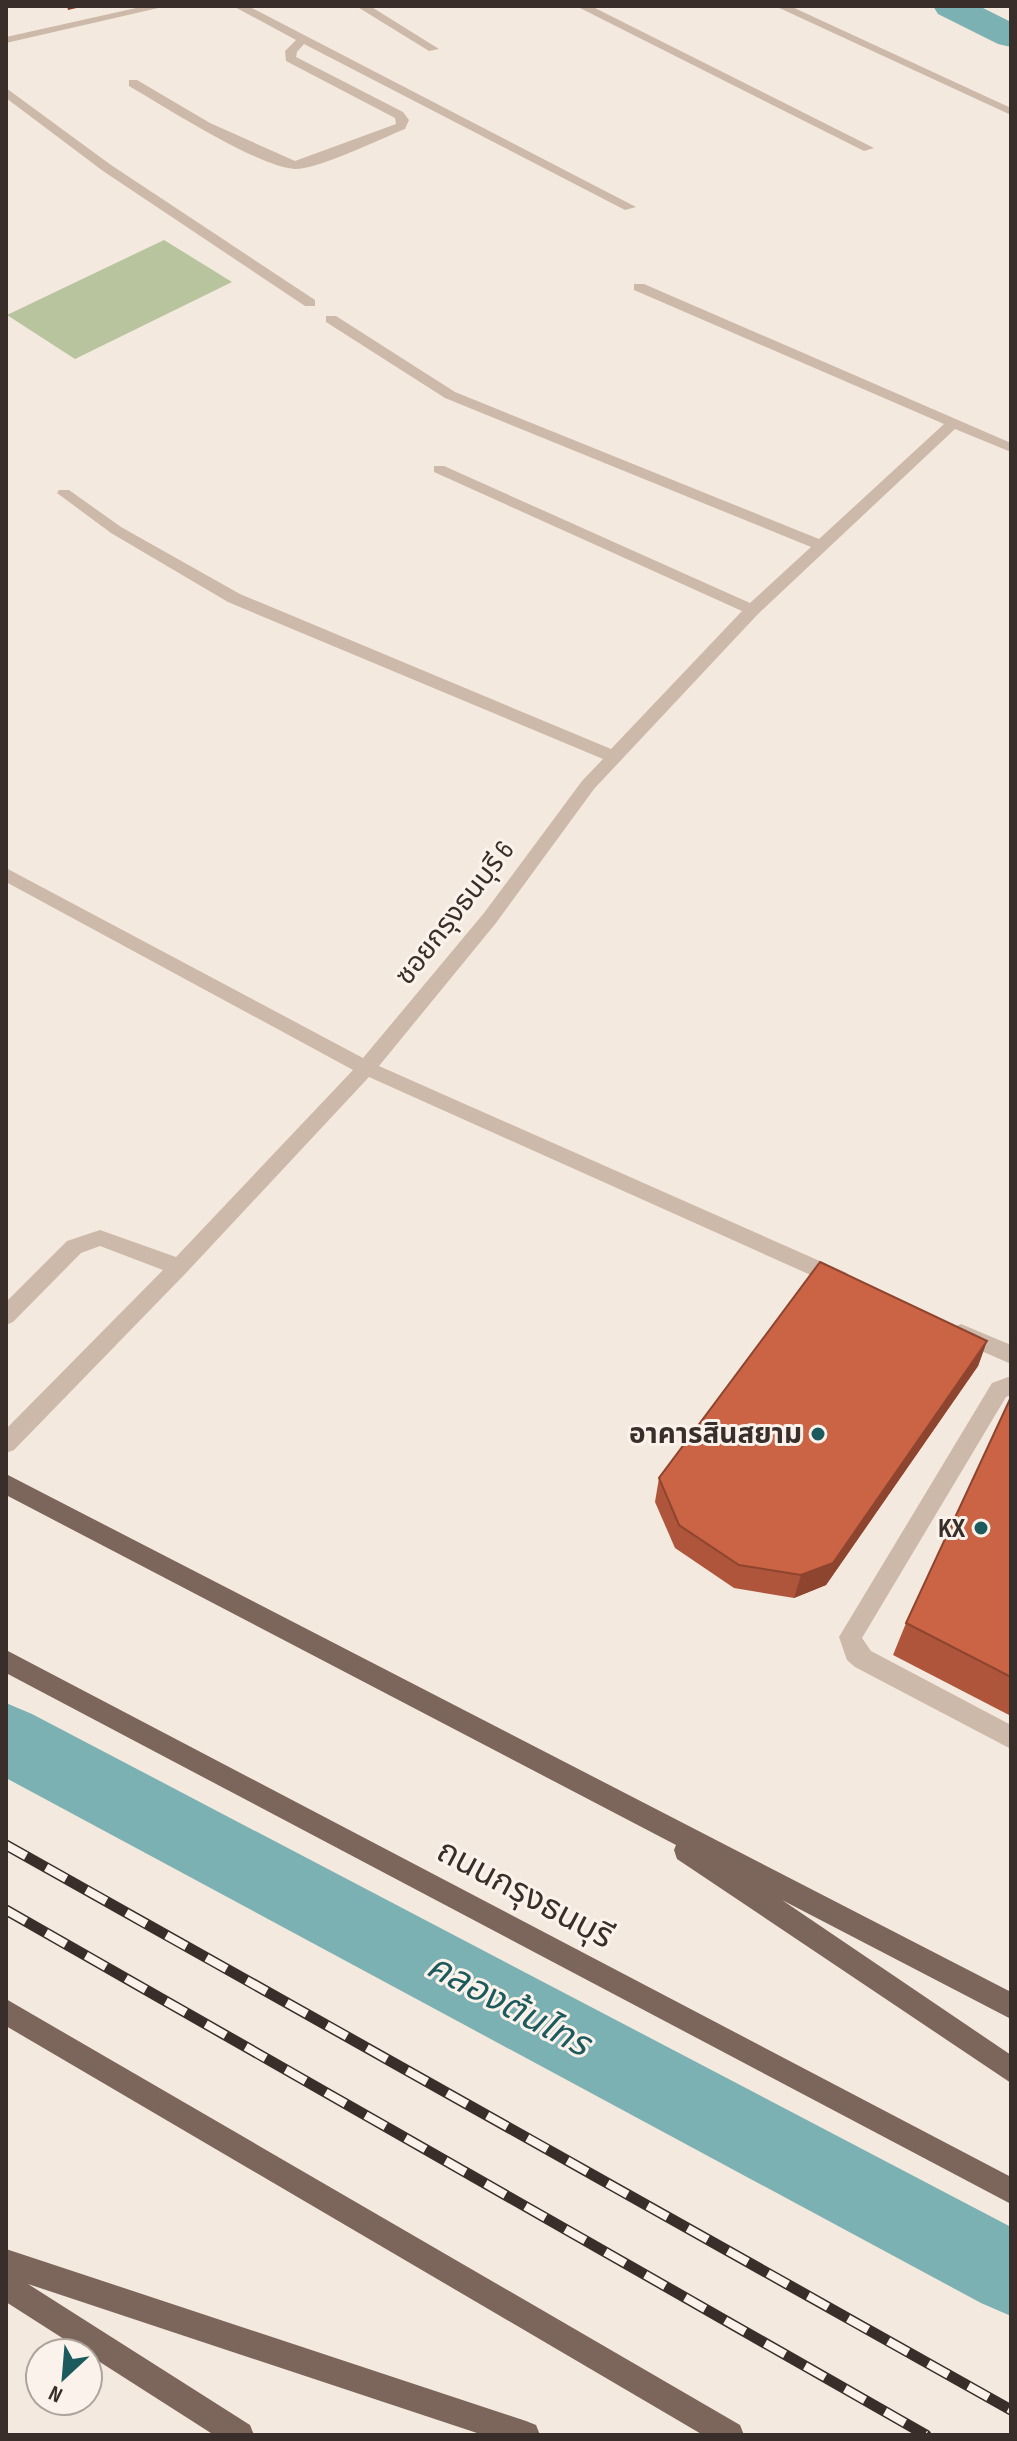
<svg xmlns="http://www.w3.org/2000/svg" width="1017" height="2441" font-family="'Sofia Sans Condensed','Noto Sans Thai',sans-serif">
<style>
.green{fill:#b7c49d}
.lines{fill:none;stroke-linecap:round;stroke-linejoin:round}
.canal{fill:#7bb1b2;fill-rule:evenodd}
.minor{fill:#cdb9a9;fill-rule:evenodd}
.major{fill:#7c655a;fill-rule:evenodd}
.rail-casing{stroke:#392e29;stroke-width:11}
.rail{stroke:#fbf3eb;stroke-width:8;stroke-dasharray:23;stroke-linecap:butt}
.wall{fill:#af553b}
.shaded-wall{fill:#8e4530}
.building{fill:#cb6345;stroke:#8e4530;stroke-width:2}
.poi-dot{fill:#1c5a5d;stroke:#fbf3eb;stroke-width:3}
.labels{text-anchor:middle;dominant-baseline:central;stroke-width:6;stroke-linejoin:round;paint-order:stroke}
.street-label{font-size:28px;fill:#392e29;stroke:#fbf3eb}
.poi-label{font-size:28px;font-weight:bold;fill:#392e29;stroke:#fbf3eb;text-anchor:end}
.near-street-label{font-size:34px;fill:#392e29;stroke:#fbf3eb}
.near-water-label{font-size:36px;font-style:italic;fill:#1c5a5d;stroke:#fbf3eb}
</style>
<rect width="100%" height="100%" fill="#f4e9de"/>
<!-- green -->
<polygon class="green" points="164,240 232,282 75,359 7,315"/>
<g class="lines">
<!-- canal -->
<g class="canal">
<polygon points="933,6 979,6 1011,22 1011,47 998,44 938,14"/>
<polygon points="6,1703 32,1714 1011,2227 1011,2316 981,2303 6,1778"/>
</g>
<!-- minor -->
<g class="minor">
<polygon points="145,6 167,6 6,43 6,37"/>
<path d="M233,6H248L636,207L625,210L304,44L297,52L296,57L403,112L409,120L405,129C380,139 319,169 295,169C260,168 162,105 129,86V80H137L210,123L295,161L396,124L395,118L286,61L285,51L296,40Z"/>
<polygon points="356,6 370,6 439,49 429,51"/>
<polygon points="576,6 591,6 874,148 864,151"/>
<polygon points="775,6 790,6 1011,108 1011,115"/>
<polygon points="6,88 111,165 315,300 315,306 305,306 103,171 6,98"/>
<polygon points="634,284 644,284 1011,443 1011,452 955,429 758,614 594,789 496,923 379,1066 847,1273 850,1279 847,1285 840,1288 833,1285 369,1077 186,1273 14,1450 6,1453 6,1429 163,1270 100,1246 81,1253 13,1322 6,1325 6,1302 67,1241 100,1230 176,1257 353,1070 6,882 6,868 363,1058 484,913 582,781 603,759 228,602 111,533 57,493 59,490 69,490 121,527 240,594 611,749 742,611 434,472 434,466 444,466 750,603 811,547 445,398 326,322 326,316 336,316 455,392 819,539 944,424 634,290"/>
<polygon points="961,1324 1011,1345 1011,1364 954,1339 951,1333 954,1327"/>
<polygon points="1011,1376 1011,1395 1006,1397 862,1638 871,1651 1011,1725 1011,1749 855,1667 847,1660 839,1637 992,1383"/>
</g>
<!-- major -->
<g class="major">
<polygon points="6,1474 1011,1992 1011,2019 782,1900 1011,2055 1011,2083 677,1859 674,1850 676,1845 6,1495"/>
<polygon points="6,1650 1011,2177 1011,2204 6,1673"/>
<polygon points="6,1999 740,2425 744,2435 703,2435 6,2026"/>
<polygon points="6,2249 526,2421 536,2425 540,2435 483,2435 28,2284 250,2425 254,2435 214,2435 6,2302"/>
</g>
<defs>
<g id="rail">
<polyline points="6,1845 1011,2410"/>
<polyline points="6,1910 926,2435"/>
</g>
</defs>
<!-- rail casing -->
<use href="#rail" class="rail-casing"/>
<!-- rail -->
<use href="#rail" class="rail"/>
</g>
<!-- wall -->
<g class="wall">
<polygon points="987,1341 978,1366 826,1585 794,1598 734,1588 675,1548 655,1502 659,1478"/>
<polygon points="1011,1397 1011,1716 893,1655 906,1623"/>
</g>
<!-- shaded-wall -->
<g class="shaded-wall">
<polygon points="67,6 85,6 68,10"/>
<polygon points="987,1341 978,1366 826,1585 794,1598 801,1575"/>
</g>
<!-- building -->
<g class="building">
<polygon points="820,1262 987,1341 833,1563 801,1575 739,1565 679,1525 659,1478"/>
<polygon points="1011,1397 1011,1677 906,1623"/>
</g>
<!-- markers -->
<g class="poi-dot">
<circle cx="818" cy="1434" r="8"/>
<circle cx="981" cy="1528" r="8"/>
</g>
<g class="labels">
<!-- street labels -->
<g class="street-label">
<text transform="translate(455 913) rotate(-52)">ซอยกรุงธนบุรี 6</text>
</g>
<!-- poi labels -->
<g class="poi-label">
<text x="802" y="1434">อาคารสินสยาม</text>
<text x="965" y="1528">KX</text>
</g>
<!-- near-street labels -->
<g class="near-street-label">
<text transform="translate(525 1894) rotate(28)">ถนนกรุงธนบุรี</text>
</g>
<!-- near-water labels -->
<g class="near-water-label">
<text transform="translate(508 2006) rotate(28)">คลองต้นไทร</text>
</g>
</g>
<!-- border -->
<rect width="1017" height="2441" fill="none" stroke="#392e29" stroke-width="16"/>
<!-- north arrow -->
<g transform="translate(64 2377) rotate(206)"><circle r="38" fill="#fbf3eb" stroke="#ada49d" stroke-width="2"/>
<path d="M0-6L14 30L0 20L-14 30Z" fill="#1c5a5d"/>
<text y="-12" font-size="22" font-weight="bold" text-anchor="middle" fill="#392e29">N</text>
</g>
</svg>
